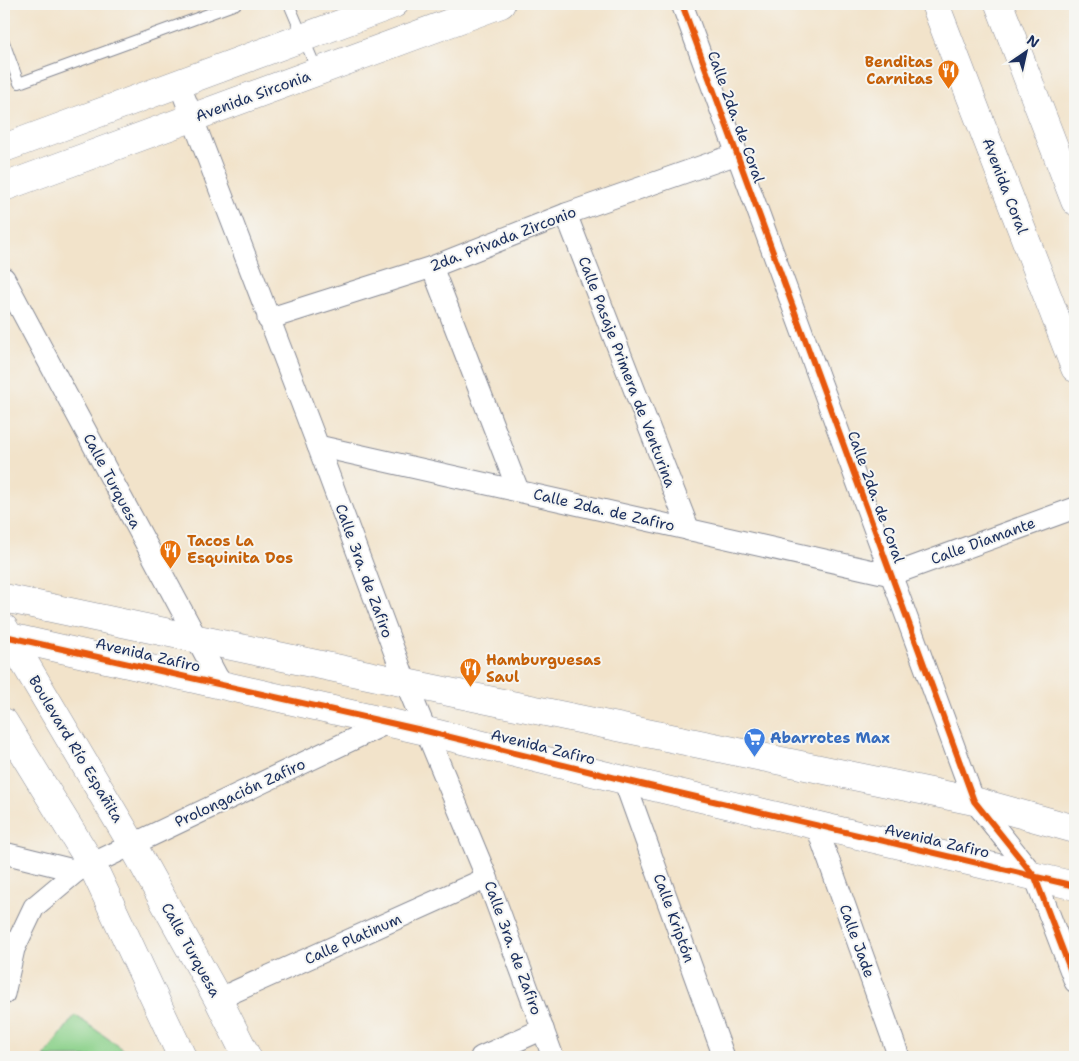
<svg xmlns="http://www.w3.org/2000/svg" width="1079" height="1061" font-family="'Shantell Sans',sans-serif">
<style>
.green{fill:#8cd18b;stroke:#548074}
.lines{fill:none;stroke-linecap:round;stroke-linejoin:round}
.lane-casing{stroke:#868994;stroke-width:12}
.street-casing{stroke:#868994;stroke-width:23}
.secondary-casing{stroke:#868994;stroke-width:29}
.lane{stroke:#fff;stroke-width:10}
.street{stroke:#fff;stroke-width:21}
.secondary{stroke:#fff;stroke-width:28}
.cycleway-casing{stroke:#f6f6f2;stroke-width:9}
.cycleway{stroke:#e8590c;stroke-width:6}
.labels{text-anchor:middle;dominant-baseline:central;stroke-width:4;stroke-linejoin:round;paint-order:stroke}
.food-label{font-size:15px;font-weight:bold;fill:#c56008;stroke:#f6f6f2;text-anchor:start}
.street-label{font-size:15px;fill:#1b2f5e;stroke:#f6f6f2}
.shop-label{font-size:15px;font-weight:bold;fill:#366cbe;stroke:#f6f6f2;text-anchor:start}
</style>
<rect width="100%" height="100%" fill="#f6f6f2"/>
<filter id="ink" filterUnits="userSpaceOnUse"><feTurbulence type="fractalNoise" baseFrequency=".02" numOctaves="2"/><feDisplacementMap in="SourceGraphic" scale="10" xChannelSelector="R" yChannelSelector="G"/><feConvolveMatrix kernelMatrix="1 2 1 2 8 2 1 2 1" color-interpolation-filters="sRGB"/></filter>
<filter id="wash" filterUnits="userSpaceOnUse"><feTurbulence type="fractalNoise" baseFrequency=".0096" numOctaves="4" result="noise"/><feDisplacementMap in="SourceGraphic" scale="20" xChannelSelector="R" yChannelSelector="G"/><feGaussianBlur stdDeviation="1.12" result="paint"/><feColorMatrix in="noise" values="0 0 0 0 0 0 0 0 0 0 0 0 0 0 0 0 0 1.4 0 .05"/><feComposite in="paint" operator="in"/></filter>
<g filter="url(#wash)">
<rect width="100%" height="100%" fill="#f2e3ca"/>
<!-- green -->
<polygon class="green" points="75,1015 134,1057 44,1057"/>
</g>
<g filter="url(#ink)">
<g class="lines">
<defs>
<g id="lane">
<polyline points="289,4 317,70"/>
<polyline points="4,42 19,83 236,4"/>
</g>
<g id="street">
<polyline points="682,4 974,801 1035,877 1075,982"/>
<polyline points="179,83 318,446 406,683 487,878 553,1057"/>
<polyline points="566,214 689,530"/>
<polyline points="432,267 518,490"/>
<polyline points="4,278 221,684"/>
<polyline points="268,319 432,267 566,214 737,154"/>
<polyline points="318,446 891,575 1075,508"/>
<polyline points="624,780 724,1057"/>
<polyline points="816,825 899,1057"/>
<polyline points="4,853 77,871 389,722"/>
<polyline points="4,994 14,949 34,907 77,871"/>
<polyline points="218,999 487,878"/>
<polyline points="481,1057 543,1029"/>
</g>
<g id="secondary">
<polyline points="935,4 1075,368"/>
<polyline points="999,4 1075,201"/>
<polyline points="4,148 394,4"/>
<polyline points="4,187 501,4"/>
<polyline points="4,598 406,683 974,801 1075,829"/>
<polyline points="4,628 132,844 218,999 247,1057"/>
<polyline points="4,637 9,637 426,731 624,780 1075,886"/>
<polyline points="4,722 92,865 182,1057"/>
</g>
</defs>
<!-- lane casing -->
<use href="#lane" class="lane-casing"/>
<!-- street casing -->
<use href="#street" class="street-casing"/>
<!-- secondary casing -->
<use href="#secondary" class="secondary-casing"/>
<!-- lane -->
<use href="#lane" class="lane"/>
<!-- street -->
<use href="#street" class="street"/>
<!-- secondary -->
<use href="#secondary" class="secondary"/>
<defs>
<g id="cycleway">
<polyline points="682,4 974,801 1035,877 1075,982"/>
<polyline points="4,637 9,637 426,731 624,780 1075,886"/>
</g>
</defs>
<!-- cycleway casing -->
<use href="#cycleway" class="cycleway-casing"/>
<!-- cycleway -->
<use href="#cycleway" class="cycleway"/>
</g>
</g>
<!-- icons -->
<defs>
<symbol id="restaurant-pin" viewBox="-11 -11 22 30"><path d="M0 17L-7.5 6A9.5 9.5 0 1 1 7.5 6Z" fill="#e8710a" stroke="#f6f6f2"/><path d="M-5-6h1v4h1v-4h1v4h1v-4h1v5L-1.5 .5V6h-2V.5L-5-1ZM5-6V6H3V1.5H1.5Q1.5-4 5-6Z" fill="#fff"/></symbol>
<symbol id="supermarket-pin" viewBox="-11 -11 22 30"><path d="M0 17L-7.5 6A9.5 9.5 0 1 1 7.5 6Z" fill="#3f7fe0" stroke="#f6f6f2"/><path d="M-6-5.5h2.5l.6 2H6L4.5 2H-2.5L-4.4-4H-6ZM-1.5 3.2a1.3 1.3 0 1 0 .1 0ZM3 3.2a1.3 1.3 0 1 0 .1 0Z" fill="#fff"/></symbol>
</defs>
<g fill-rule="evenodd">
<use href="#restaurant-pin" x="936" y="58" width="25" height="34"/>
<use href="#restaurant-pin" x="158" y="538" width="25" height="34"/>
<use href="#restaurant-pin" x="458" y="656" width="25" height="34"/>
<use href="#supermarket-pin" x="742" y="726" width="25" height="34"/>
</g>
<g class="labels">
<!-- food labels -->
<g class="food-label">
<text x="933" y="62" text-anchor="end">Benditas<tspan x="933" dy="17">Carnitas</tspan></text>
<text x="187" y="541">Tacos La<tspan x="187" dy="17">Esquinita Dos</tspan></text>
<text x="486" y="660">Hamburguesas<tspan x="486" dy="17">Saul</tspan></text>
</g>
<!-- street labels -->
<g class="street-label">
<text transform="translate(253 96) rotate(-20)">Avenida Sirconia</text>
<text transform="translate(736 117) rotate(70)">Calle 2da. de Coral</text>
<text transform="translate(1005 186) rotate(69)">Avenida Coral</text>
<text transform="translate(503 239) rotate(-21)">2da. Privada Zirconio</text>
<text transform="translate(627 372) rotate(69)">Calle Pasaje Primera de Venturina</text>
<text transform="translate(112 481) rotate(62)">Calle Turquesa</text>
<text transform="translate(876 497) rotate(70)">Calle 2da. de Coral</text>
<text transform="translate(604 510) rotate(13)">Calle 2da. de Zafiro</text>
<text transform="translate(983 541) rotate(-20)">Calle Diamante</text>
<text transform="translate(364 571) rotate(70)">Calle 3ra. de Zafiro</text>
<text transform="translate(148 655) rotate(13)">Avenida Zafiro</text>
<text transform="translate(543 747) rotate(14)">Avenida Zafiro</text>
<text transform="translate(76 749) rotate(59)">Boulevard Río Españita</text>
<text transform="translate(240 793) rotate(-25)">Prolongación Zafiro</text>
<text transform="translate(937 841) rotate(13)">Avenida Zafiro</text>
<text transform="translate(674 918) rotate(70)">Calle Kriptón</text>
<text transform="translate(353 939) rotate(-24)">Calle Platinum</text>
<text transform="translate(857 941) rotate(70)">Calle Jade</text>
<text transform="translate(513 948) rotate(70)">Calle 3ra. de Zafiro</text>
<text transform="translate(191 950) rotate(61)">Calle Turquesa</text>
</g>
<!-- shop labels -->
<g class="shop-label">
<text x="770" y="738">Abarrotes Max</text>
</g>
</g>
<!-- margin -->
<rect width="1079" height="1061" fill="none" stroke="#f6f6f2" stroke-width="20"/>
<!-- north arrow -->
<g transform="translate(1026 52) rotate(34)" stroke="#f6f6f2" stroke-width="4" paint-order="stroke">
<path d="M0-4L9 19L0 12L-9 19Z" fill="#1b2f5e"/>
<text y="-8" font-size="14" font-weight="bold" text-anchor="middle" fill="#1b2f5e">N</text>
</g>
</svg>
